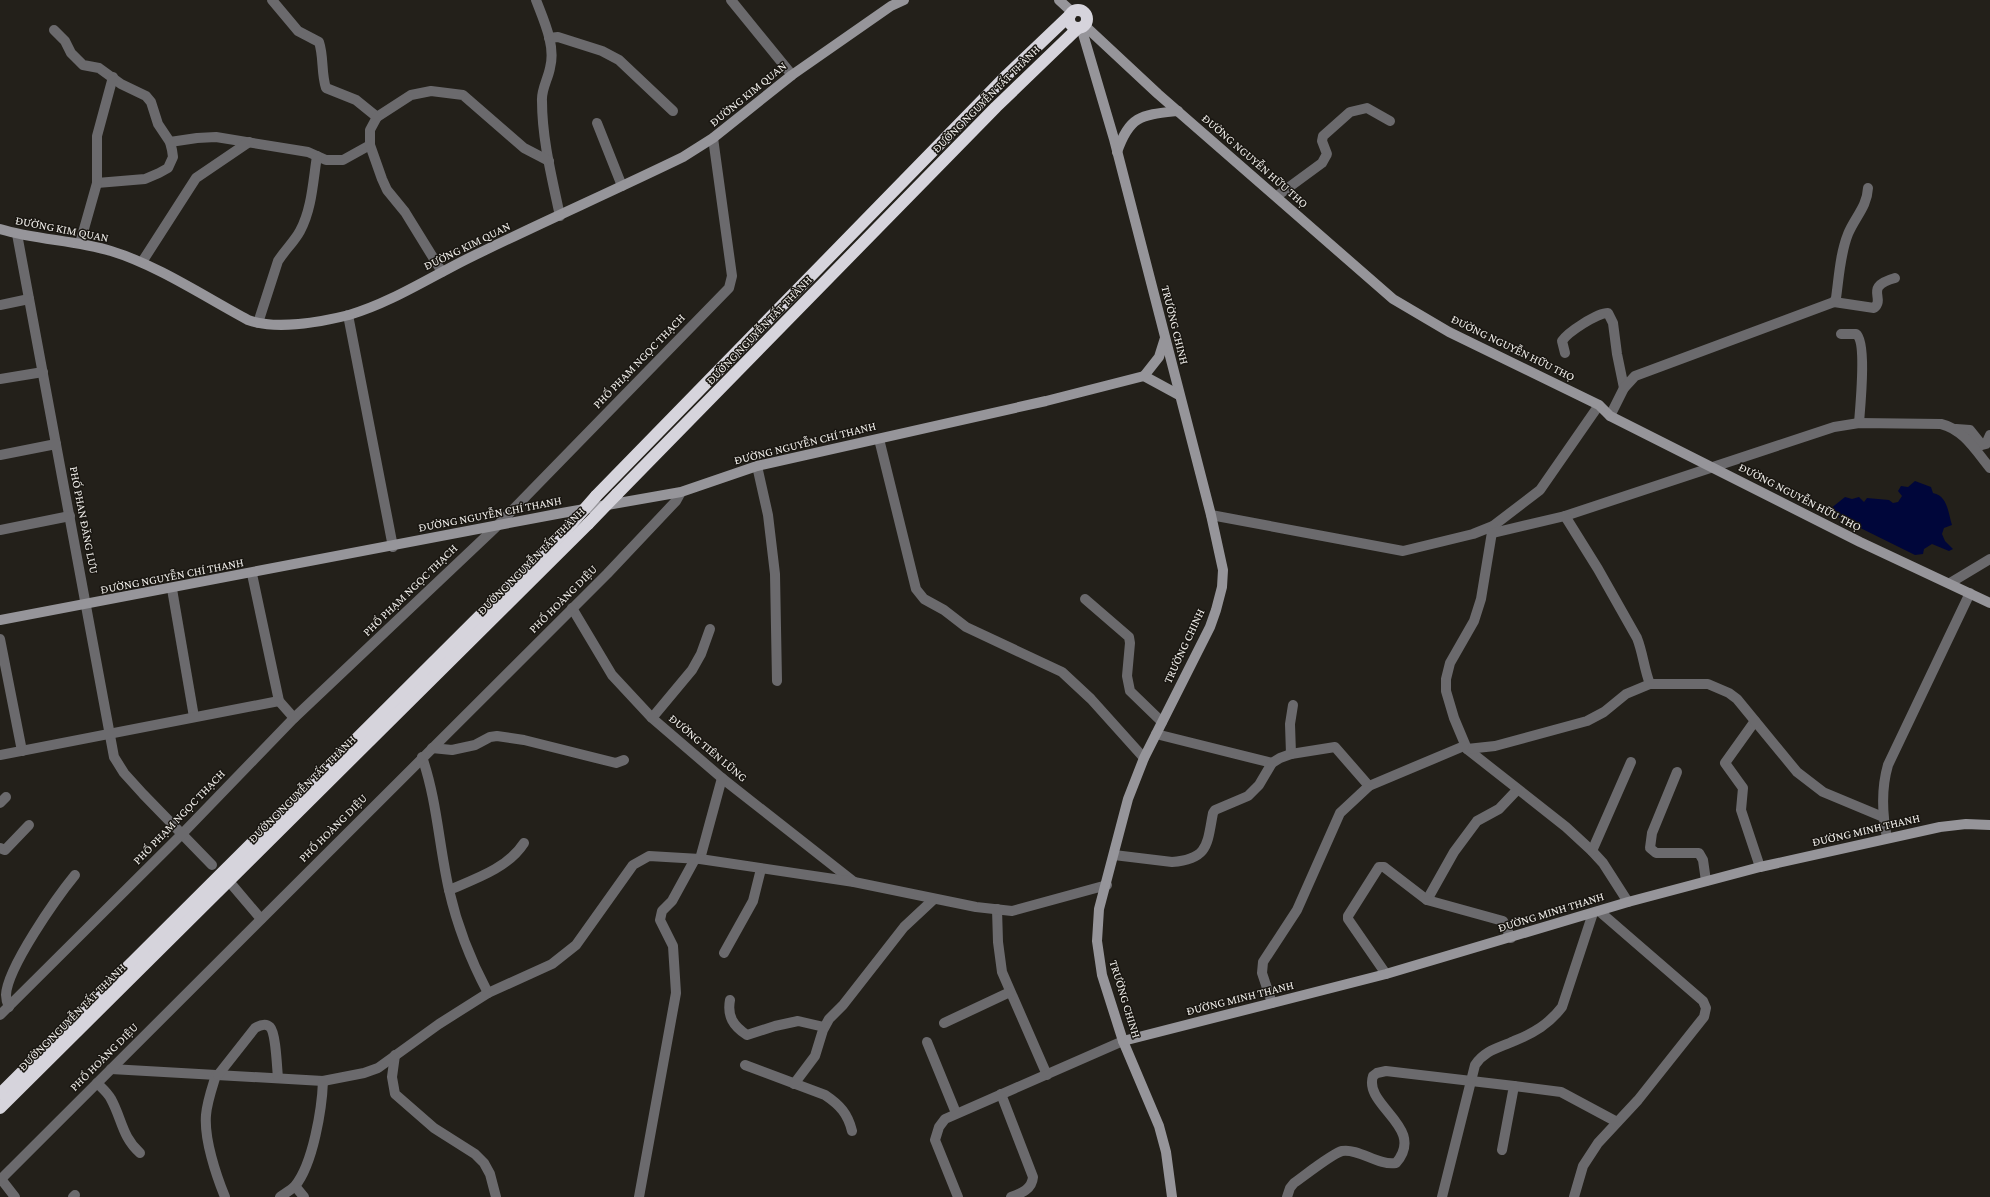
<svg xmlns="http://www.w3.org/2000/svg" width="1990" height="1197" font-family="'Crimson Pro',serif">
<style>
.water{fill:#00063a}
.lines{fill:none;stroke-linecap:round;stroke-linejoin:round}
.street{stroke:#6b6a6d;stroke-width:10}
.secondary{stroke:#96959a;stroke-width:10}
.highway{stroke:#d6d4dc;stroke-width:12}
.highway-bridge{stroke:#d6d4dc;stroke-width:12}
.labels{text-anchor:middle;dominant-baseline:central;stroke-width:3;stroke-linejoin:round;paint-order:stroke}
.street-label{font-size:12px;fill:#efede9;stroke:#191611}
</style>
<rect width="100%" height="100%" fill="#23201a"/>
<!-- water -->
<path class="water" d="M1915,481L1931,487L1933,493C1948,496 1948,513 1952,525L1944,528L1942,534L1945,541L1953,549L1949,551L1932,544L1924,549L1923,554L1915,555L1832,514L1830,509L1845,497L1852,499L1859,497L1864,502L1867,498L1889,500L1893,503L1898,502L1902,496L1898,491L1901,486L1908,487Z"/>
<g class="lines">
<!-- street -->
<g class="street">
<path d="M272,0L298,31L319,42C324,57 321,73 326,88L356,100L377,117"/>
<path d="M536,0C544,21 556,46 550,68C548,79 541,90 542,101C542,139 552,178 560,216"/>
<polyline points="731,0 792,75"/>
<polyline points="54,30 65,41 71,53 83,65 99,68 121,84 146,96 151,102 158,124 170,142 172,150 173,157 168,168 159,173 145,179 97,183"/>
<polyline points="549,38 558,37 602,51 619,60 673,111"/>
<polyline points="597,123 622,186"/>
<polyline points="170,142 197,138 216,137 308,152 326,160 343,160 370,145"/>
<polyline points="1277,196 1322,163 1327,154 1322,141 1323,136 1350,112 1367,108 1390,121"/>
<polyline points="17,234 114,757 124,773 143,794 212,865"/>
<polyline points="80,243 97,183 97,136 113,77"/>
<polyline points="142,262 196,178 249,142"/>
<polyline points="442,272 405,212 387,190 382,179 370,145 370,130 377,117 411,95 431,91 463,95 524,148 549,161"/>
<path d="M1834,302L1874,308C1886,298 1863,287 1895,278"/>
<polyline points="0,305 29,299"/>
<polyline points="348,315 393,547"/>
<path d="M258,323L278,261C285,250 294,242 300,231C312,209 313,181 317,156"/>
<path d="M1841,334H1856C1867,341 1860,409 1859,423"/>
<path d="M1565,353L1562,341C1568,332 1597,313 1608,313L1613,323L1617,354L1624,388"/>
<polyline points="0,379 43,372"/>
<path d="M1610,416L1624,388L1635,376L1834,302L1836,298C1839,277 1840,254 1848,234C1855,217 1867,207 1868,188"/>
<polyline points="1956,429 1970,430 1982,445 1986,444 1990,435"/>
<polyline points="879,439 916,589 924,599 944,610 966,627 1062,672 1091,699 1144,758"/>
<polyline points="0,455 56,444"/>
<polyline points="757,466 768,515 775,574 777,681"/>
<polyline points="1211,515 1403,551 1473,534 1493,526 1540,490 1599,405"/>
<path d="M1565,516L1834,427L1859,423L1941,424C1963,429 1976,451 1990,468"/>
<polyline points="1493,526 1481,599 1474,621 1450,663 1446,679 1446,691 1454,718 1467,749 1566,827 1592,851 1603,863 1628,902"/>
<polyline points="0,530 70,516"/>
<path d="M1493,533L1565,516L1598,569L1637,638C1643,653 1644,669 1650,684"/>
<polyline points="252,574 279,701 294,718"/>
<polyline points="1950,583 1990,559"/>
<polyline points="172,589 194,717"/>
<polyline points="1085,599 1129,637 1130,643 1127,676 1130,691 1162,722"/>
<polyline points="572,608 612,675 652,718 723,779 854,882"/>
<polyline points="0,639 22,751"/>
<polyline points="652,718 692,670 701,654 710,629"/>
<polyline points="1755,721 1725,763 1743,788 1741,810 1760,867"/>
<polyline points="1156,734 1272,763"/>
<polyline points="432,748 452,750 475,745 490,737 497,736 524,740 616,763 624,760"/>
<polyline points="1467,749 1495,746 1587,721 1604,712 1626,694 1650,684 1708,684 1729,693 1737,699 1797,772 1823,792 1883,817"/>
<polyline points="1291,754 1290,724 1293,705"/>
<polyline points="0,755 279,701"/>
<path d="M422,757C437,800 439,846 449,890C457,925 471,961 488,993"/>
<polyline points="1677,772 1652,833 1650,848 1656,853 1699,853 1703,860 1706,881"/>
<polyline points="0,803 6,797"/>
<path d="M1887,838C1882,813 1881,789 1888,765L1970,593"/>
<polyline points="0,848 5,850 29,825"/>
<polyline points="1592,851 1631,762"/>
<path d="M1114,855L1172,862C1209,859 1207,844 1213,813L1215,810L1248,796L1259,785L1272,763L1280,758L1291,754L1335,747L1369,786"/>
<polyline points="700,859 722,778"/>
<polyline points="233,886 261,919"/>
<path d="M449,890C475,879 508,868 524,843"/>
<polyline points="1427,900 1454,852 1477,821 1499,809 1517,790"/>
<polyline points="997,909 998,942 1002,972 1047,1075"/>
<polyline points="724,953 753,901 761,869"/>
<polyline points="1386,974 1348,919 1348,916 1379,867 1384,867 1427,900 1503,921 1511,938"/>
<path d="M730,1000C727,1016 733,1026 747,1035L775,1026L798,1021L824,1027"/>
<polyline points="1272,1003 1262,973 1263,962 1297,910 1340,813 1369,786 1464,746"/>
<path d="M9,1007C7,1003 6,1000 6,995C7,968 57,897 75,875"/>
<polyline points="0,1015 182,834 294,718 496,527 729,288 732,276 713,138"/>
<polyline points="944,1023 1010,992"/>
<polyline points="927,1042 956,1113"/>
<polyline points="395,1055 392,1077 395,1094 434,1128 475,1154 484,1163 490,1174 496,1197"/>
<path d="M745,1065L825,1095C840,1105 848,1114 852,1131"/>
<polyline points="111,1069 323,1081 364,1073 378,1068 439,1024 488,993 552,964 576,945 633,865 649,856 700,859 854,882 976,907 1012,911 1107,885"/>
<path d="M216,1075C212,1088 207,1102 206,1115C204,1139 216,1175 225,1197"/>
<path d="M218,1075L255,1028C260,1025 266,1023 270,1027C276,1033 277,1069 278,1078"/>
<path d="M97,1083C102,1088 108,1093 111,1099C122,1119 122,1137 140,1153"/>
<polyline points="794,1084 815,1056 823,1030 829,1019 843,1005 904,927 934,899"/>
<polyline points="1514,1086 1561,1092 1617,1122"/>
<path d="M1001,1094L1033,1177C1032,1189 1022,1193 1011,1197"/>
<polyline points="1,1179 15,1197"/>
<polyline points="0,1180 607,574 676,501 681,492"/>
<polyline points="295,1186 304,1197"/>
<polyline points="73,1197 75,1195"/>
<path d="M280,1197C284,1194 291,1190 295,1186C313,1164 322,1109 323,1081"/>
<polyline points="639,1197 676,993 673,946 660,920 662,911 672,901 695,859"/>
<polyline points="958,1197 935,1140 939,1127 945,1119 1123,1041"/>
<path d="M1287,1197L1290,1188L1294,1183C1304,1176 1333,1153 1342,1151C1359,1148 1378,1166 1396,1163C1427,1127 1363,1106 1373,1076L1377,1073L1386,1071L1514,1086L1502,1150"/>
<path d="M1442,1197L1475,1065C1485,1050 1499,1048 1514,1041C1534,1033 1549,1024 1562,1007L1593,913"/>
<polyline points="1574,1197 1583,1166 1598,1143 1638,1100 1704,1017 1706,1008 1703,1001 1599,911"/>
</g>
<!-- secondary -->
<g class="secondary">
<polyline points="1059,0 1072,12"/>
<polyline points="1084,25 1158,94 1393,299 1449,332 1599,405 1610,416 1860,542 1990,603"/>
<polyline points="1081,27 1114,139 1211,515 1223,570 1222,587 1216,610 1210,627 1144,758 1128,799 1099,909 1097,941 1102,975 1123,1041 1159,1126 1166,1152 1172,1197"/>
<path d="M1117,152C1130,115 1141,115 1178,111"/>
<path d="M0,229C36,240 75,240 111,251C157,265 205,297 248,320C276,330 321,322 349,315C390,303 429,278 467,259C538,224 611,192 683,157L713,138L792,75L891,6L904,0"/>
<polyline points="1144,376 1159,357 1165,338"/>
<polyline points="0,620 562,513 681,492 757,466 1046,401 1144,376 1179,395"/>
<polyline points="1123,1041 1386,974 1628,902 1760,867 1940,827 1966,824 1990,825"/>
</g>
<!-- highway -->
<g class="highway">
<circle cx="1078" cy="19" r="9"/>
<polyline points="617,494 996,107 1078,28"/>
<polyline points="596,496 1007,75 1070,15"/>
<polyline points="0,1094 567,529"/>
<polyline points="0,1108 588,524"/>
</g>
<!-- highway-bridge -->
<g class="highway-bridge">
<polyline points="588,524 617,494"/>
<polyline points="567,529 596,496"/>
</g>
</g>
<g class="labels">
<!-- street labels -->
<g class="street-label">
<text transform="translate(748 94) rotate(-39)">ĐƯỜNG KIM QUAN</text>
<text transform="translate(986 99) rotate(-45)">ĐƯỜNG NGUYỄN TẤT THÀNH</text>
<text transform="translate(1255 161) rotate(41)">ĐƯỜNG NGUYỄN HỮU THỌ</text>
<text transform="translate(62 229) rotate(11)">ĐƯỜNG KIM QUAN</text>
<text transform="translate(467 246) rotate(-26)">ĐƯỜNG KIM QUAN</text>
<text transform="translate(1175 325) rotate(76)">TRƯỜNG CHINH</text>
<text transform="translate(759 330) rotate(-46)">ĐƯỜNG NGUYỄN TẤT THÀNH</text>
<text transform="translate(1513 348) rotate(26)">ĐƯỜNG NGUYỄN HỮU THỌ</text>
<text transform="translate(639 361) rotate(-46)">PHỐ PHẠM NGỌC THẠCH</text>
<text transform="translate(805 443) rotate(-14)">ĐƯỜNG NGUYỄN CHÍ THANH</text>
<text transform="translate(1800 497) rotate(27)">ĐƯỜNG NGUYỄN HỮU THỌ</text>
<text transform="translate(490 514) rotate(-11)">ĐƯỜNG NGUYỄN CHÍ THANH</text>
<text transform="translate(84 520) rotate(79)">PHỐ PHAN ĐĂNG LƯU</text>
<text transform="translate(531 561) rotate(-45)">ĐƯỜNG NGUYỄN TẤT THÀNH</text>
<text transform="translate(172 576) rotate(-11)">ĐƯỜNG NGUYỄN CHÍ THANH</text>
<text transform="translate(410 590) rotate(-44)">PHỐ PHẠM NGỌC THẠCH</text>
<text transform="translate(563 599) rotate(-45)">PHỐ HOÀNG DIỆU</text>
<text transform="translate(1184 646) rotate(-65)">TRƯỜNG CHINH</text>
<text transform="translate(708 748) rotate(40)">ĐƯỜNG TIÊN LŨNG</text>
<text transform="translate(302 789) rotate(-45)">ĐƯỜNG NGUYỄN TẤT THÀNH</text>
<text transform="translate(179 817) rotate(-46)">PHỐ PHẠM NGỌC THẠCH</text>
<text transform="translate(333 828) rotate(-45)">PHỐ HOÀNG DIỆU</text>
<text transform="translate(1866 830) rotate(-13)">ĐƯỜNG MINH THANH</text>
<text transform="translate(1551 912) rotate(-17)">ĐƯỜNG MINH THANH</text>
<text transform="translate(1240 998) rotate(-14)">ĐƯỜNG MINH THANH</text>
<text transform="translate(1125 999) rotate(73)">TRƯỜNG CHINH</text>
<text transform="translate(72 1017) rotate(-45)">ĐƯỜNG NGUYỄN TẤT THÀNH</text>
<text transform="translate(104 1057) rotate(-45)">PHỐ HOÀNG DIỆU</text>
</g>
</g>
</svg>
